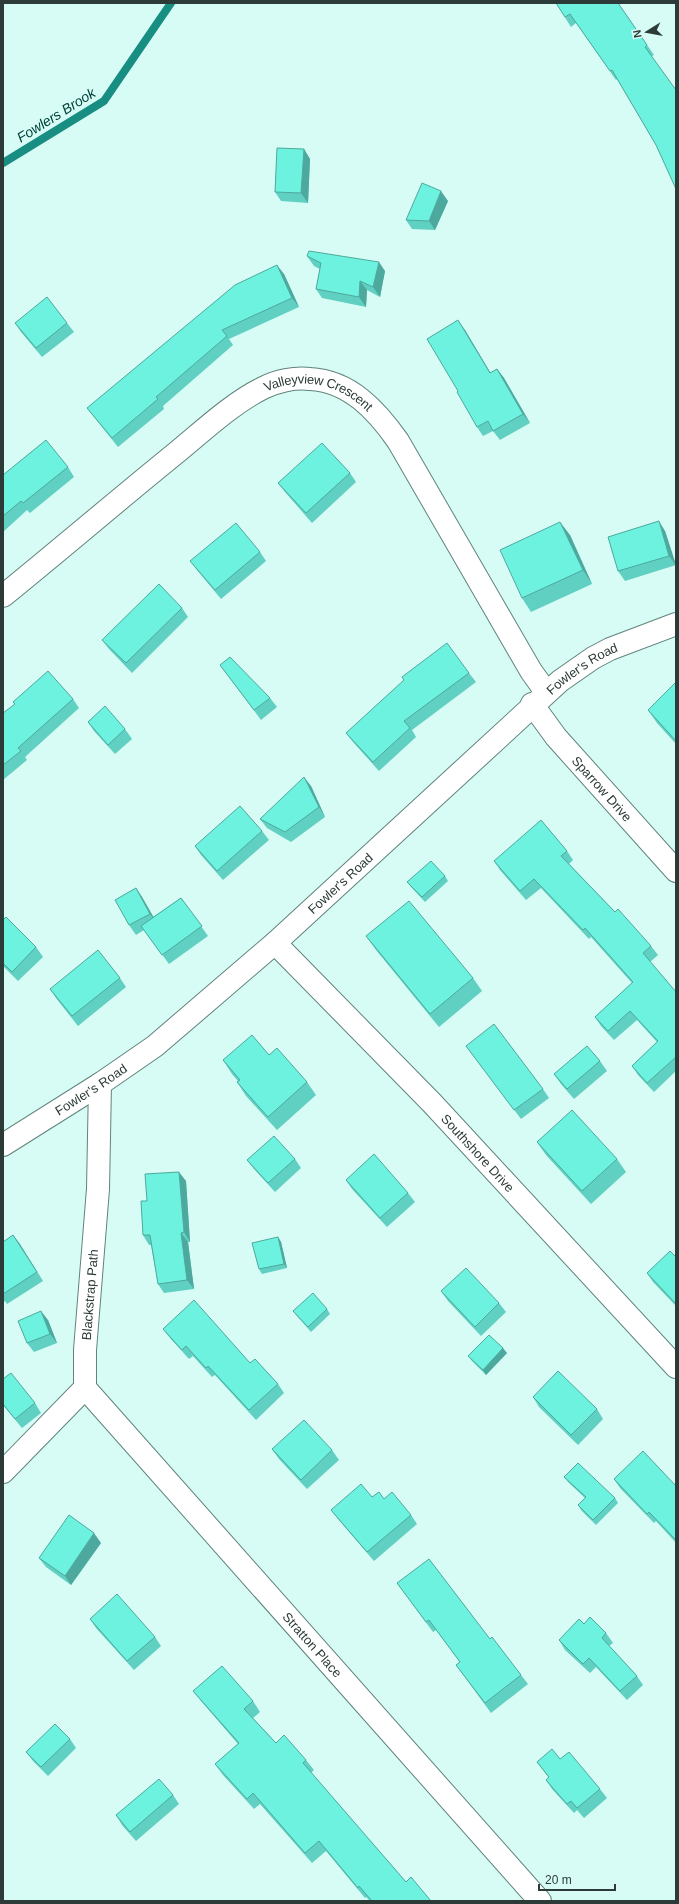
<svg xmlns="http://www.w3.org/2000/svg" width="679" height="1904" font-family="Helvetica,sans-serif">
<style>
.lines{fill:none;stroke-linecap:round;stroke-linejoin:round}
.stream{stroke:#188e82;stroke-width:8}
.minor-casing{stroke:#60837d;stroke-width:24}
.tertiary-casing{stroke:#60837d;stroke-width:24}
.minor{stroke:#fff;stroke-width:22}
.tertiary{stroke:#fff;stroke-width:22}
.wall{fill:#5fd0c1}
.shaded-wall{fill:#4da99d}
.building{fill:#6ef2e0;stroke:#4da99d}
.labels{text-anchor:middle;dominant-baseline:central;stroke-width:3;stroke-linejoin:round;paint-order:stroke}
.street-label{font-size:13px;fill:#2c3b38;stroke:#d7fcf5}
.water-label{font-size:14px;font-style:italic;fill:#01423b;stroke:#d7fcf5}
</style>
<rect width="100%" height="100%" fill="#d7fcf5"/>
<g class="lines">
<!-- stream -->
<polyline class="stream" points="3,163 104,101 171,3"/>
<defs>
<g id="minor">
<path id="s1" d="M3,596C61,549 118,500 176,453C203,431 231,404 263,388C277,381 295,377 310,379C350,381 377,411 398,441L531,671L546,692"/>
<path id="s2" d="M532,704L556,737L676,871"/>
<path id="s3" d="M275,943L432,1103L676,1367"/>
<path id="s4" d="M85,1388L540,1901"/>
<path id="s5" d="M3,1472L85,1388V1350L98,1189L100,1084"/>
</g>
<g id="tertiary">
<path id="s6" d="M3,1145L100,1084L155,1046L275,943L560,681L593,658L610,649L676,624"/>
</g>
</defs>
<!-- minor casing -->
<use href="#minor" class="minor-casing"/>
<!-- tertiary casing -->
<use href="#tertiary" class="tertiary-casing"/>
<!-- minor -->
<use href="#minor" class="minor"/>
<!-- tertiary -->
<use href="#tertiary" class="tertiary"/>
</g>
<!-- wall -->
<g class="wall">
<polygon points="556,3 618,3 654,55 652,56 656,145 617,79 616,80 576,23 571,27"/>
<polygon points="304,149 310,159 308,203 281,201 275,192"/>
<polygon points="448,201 435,230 412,229 406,220"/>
<polygon points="307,256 385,271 380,297 367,290 366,307 322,298 316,289 320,269 314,266"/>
<polygon points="284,274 299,307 229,339 233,345 163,406 164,409 118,447 94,417 87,408"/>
<polygon points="15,323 67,323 74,332 42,357 21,332"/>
<polygon points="465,330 490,373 497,369 504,378 530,423 500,440 493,431 483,436 477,427 458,391"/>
<polygon points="68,467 74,477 30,513 27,510 3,532 3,475"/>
<polygon points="350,473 356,482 312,523 285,492 278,483"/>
<polygon points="665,531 676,565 625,581 618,571"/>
<polygon points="570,535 592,584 531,612 522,598"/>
<polygon points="260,552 266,561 221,599 197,570 190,561"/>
<polygon points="182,608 188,617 132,673 109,649 102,640"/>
<polygon points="220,665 270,698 277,707 261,720"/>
<polygon points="469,673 476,682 412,730 416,737 379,771 353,742 346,733"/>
<polygon points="676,682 676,744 657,723 648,710"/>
<polygon points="73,699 79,708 25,757 27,760 3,780 3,713"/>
<polygon points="88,722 125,729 132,739 115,754 94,731"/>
<polygon points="311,786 325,817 291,842 267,828 260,819"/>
<polygon points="262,831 269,840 223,880 201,855 195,846"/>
<polygon points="567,851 573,860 569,864 615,912 651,946 658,955 650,962 676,992 676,1071 654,1092 638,1075 632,1066 657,1042 637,1020 614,1040 601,1026 595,1017 632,983 591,937 589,939 541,888 526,900 500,870 494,861"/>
<polygon points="445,876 448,881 425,902 411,887 407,882"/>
<polygon points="136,888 142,897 153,917 181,898 208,936 169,964 144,930 136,935 129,925"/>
<polygon points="3,920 36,947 43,957 18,981 3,966"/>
<polygon points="366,936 473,978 482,991 439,1027 376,950"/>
<polygon points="120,978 126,987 78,1026 56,998 50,989"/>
<polygon points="466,1046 543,1089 549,1098 521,1119"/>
<polygon points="269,1055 307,1082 316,1095 277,1130 246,1096 237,1082 238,1081 232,1074 223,1060"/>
<polygon points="600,1061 607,1071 574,1099 561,1084 554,1074"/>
<polygon points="537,1142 617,1159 626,1172 591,1204 546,1155"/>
<polygon points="295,1159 301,1168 275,1192 254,1169 247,1160"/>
<polygon points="346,1180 408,1193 415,1202 387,1227 352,1189"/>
<polygon points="186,1181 190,1242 188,1242 194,1289 164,1293 158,1284 151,1245 149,1245 143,1235 147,1201"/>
<polygon points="13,1235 43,1281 7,1304 5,1301 3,1303 3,1242"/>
<polygon points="278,1237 281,1242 287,1268 262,1274 259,1269"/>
<polygon points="676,1257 676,1306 653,1282 647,1273"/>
<polygon points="441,1291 499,1303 506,1312 481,1336 448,1301"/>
<polygon points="327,1309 330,1314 311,1332 297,1316 293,1311"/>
<polygon points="48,1320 57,1343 34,1352 27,1343"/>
<polygon points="163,1329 250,1363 278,1384 284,1393 256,1420 215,1375 212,1377 193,1356 189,1359 170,1338"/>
<polygon points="507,1353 486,1375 472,1361 468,1356"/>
<polygon points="3,1379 35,1403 41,1413 22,1428 3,1405"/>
<polygon points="533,1397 597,1409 603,1419 578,1445 539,1407"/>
<polygon points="272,1449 332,1450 339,1460 307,1489 279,1459"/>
<polygon points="564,1477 615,1498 618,1503 596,1525 581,1510 578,1505 585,1498 568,1482"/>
<polygon points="614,1479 676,1486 676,1543 656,1521 654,1523 620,1488"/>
<polygon points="372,1497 384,1499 411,1515 417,1524 374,1561 338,1519 331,1510"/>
<polygon points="101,1543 71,1585 46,1567 39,1558"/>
<polygon points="397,1583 490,1639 521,1675 528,1684 491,1713 456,1665 460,1662 436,1630 433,1632"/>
<polygon points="90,1619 155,1637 161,1646 134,1670 96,1628"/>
<polygon points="584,1624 606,1633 613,1643 609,1646 637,1676 643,1685 627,1700 596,1667 590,1673 565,1650 559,1640"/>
<polygon points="193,1691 253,1701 260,1712 253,1718 276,1743 306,1760 314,1770 311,1773 406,1882 431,1901 370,1901 366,1897 365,1898 326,1851 312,1863 260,1804 254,1809 223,1775 215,1764 238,1744 201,1701"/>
<polygon points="70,1739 76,1748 48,1776 33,1761 26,1752"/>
<polygon points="560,1759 600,1789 607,1798 584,1818 577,1810 574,1813 552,1789 546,1780 549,1778 537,1762"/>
<polygon points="173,1795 179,1804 136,1841 122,1825 116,1815"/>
</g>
<!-- shaded-wall -->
<g class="shaded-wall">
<polygon points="304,149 310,159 308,203 301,193"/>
<polygon points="441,191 448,201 435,230 429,221"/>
<polygon points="379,262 385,271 380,297 373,287"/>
<polygon points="277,265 284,274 299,307 292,298"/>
<polygon points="360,281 367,290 366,307 359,297"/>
<polygon points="458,320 465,330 496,382 490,373"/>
<polygon points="497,369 504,378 530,423 523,414"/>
<polygon points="659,521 665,531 676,565 669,556"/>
<polygon points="560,522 570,535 592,584 583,570"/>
<polygon points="304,777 311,786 325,817 319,807"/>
<polygon points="136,888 142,897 157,923 150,914"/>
<polygon points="179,1172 186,1181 190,1242 184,1232"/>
<polygon points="181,1233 188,1242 194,1289 187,1280"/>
<polygon points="13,1235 20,1244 43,1281 37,1272"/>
<polygon points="278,1237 281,1242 287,1268 284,1264"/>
<polygon points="41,1311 48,1320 57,1343 50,1334"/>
<polygon points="503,1348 507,1353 486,1375 483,1370"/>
<polygon points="94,1533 101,1543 71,1585 65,1576"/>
</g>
<!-- building -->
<g class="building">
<polygon points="556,3 618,3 647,45 645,47 676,90 676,189 656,145 612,70 610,71 570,14 565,17"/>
<polygon points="277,148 304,149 301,193 275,192"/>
<polygon points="422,183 441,191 429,221 406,220"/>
<polygon points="309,251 379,262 373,287 360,281 359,297 316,289 321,263 307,256"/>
<polygon points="277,265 292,298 222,330 227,336 156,397 158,399 112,438 87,408 235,285"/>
<polygon points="47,297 67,323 36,348 15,323"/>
<polygon points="458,320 490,373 497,369 523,414 493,431 488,421 477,427 457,392 458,391 427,339"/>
<polygon points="46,440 68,467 23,503 21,501 3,516 3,475"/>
<polygon points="322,443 350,473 306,513 278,483"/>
<polygon points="659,521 669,556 618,571 608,537"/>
<polygon points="560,522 583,570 522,598 500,550"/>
<polygon points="236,523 260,552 215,590 190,561"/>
<polygon points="159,584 182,608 126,663 102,640"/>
<polygon points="447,643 469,673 404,721 410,728 373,762 346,733 404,680 402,677"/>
<polygon points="230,657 270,698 254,710 220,665"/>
<polygon points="48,671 73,699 18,748 21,751 3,765 3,713 15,704 13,702"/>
<polygon points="676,682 676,741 648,710"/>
<polygon points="105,706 125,729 108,745 88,722"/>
<polygon points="304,777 319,807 285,832 260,819"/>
<polygon points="240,806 262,831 217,871 195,846"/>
<polygon points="541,820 567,851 561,856 615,912 618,909 651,946 643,953 676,992 676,1057 647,1083 632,1066 658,1041 630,1011 608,1031 595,1017 633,982 585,928 583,930 534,879 520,891 494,861"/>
<polygon points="431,861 445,876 422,897 407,882"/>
<polygon points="136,888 150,914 129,925 115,900"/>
<polygon points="181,898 202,926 162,955 141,926"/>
<polygon points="409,901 473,978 430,1014 366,936"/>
<polygon points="6,917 36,947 12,972 3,963 3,920"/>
<polygon points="98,950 120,978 72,1016 50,989"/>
<polygon points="494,1024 543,1089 514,1110 466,1046"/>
<polygon points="252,1035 269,1055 277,1048 307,1082 268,1117 237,1082 240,1080 223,1060"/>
<polygon points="587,1046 600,1061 567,1089 554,1074"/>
<polygon points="572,1110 617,1159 582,1191 537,1142"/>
<polygon points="274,1136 295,1159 268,1183 247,1160"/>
<polygon points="374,1154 408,1193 380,1218 346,1180"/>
<polygon points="179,1172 184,1232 181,1233 187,1280 158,1284 150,1235 143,1235 141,1201 147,1201 145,1174"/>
<polygon points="13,1235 37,1272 3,1294 3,1242"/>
<polygon points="278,1237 284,1264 259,1269 252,1243"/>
<polygon points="670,1251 676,1257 676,1304 647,1273"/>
<polygon points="466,1268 499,1303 475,1327 441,1291"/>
<polygon points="313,1293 327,1309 308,1327 293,1311"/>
<polygon points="194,1300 250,1363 255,1359 278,1384 249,1410 208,1366 206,1368 186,1346 182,1350 163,1329"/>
<polygon points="41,1311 50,1334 27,1343 18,1321"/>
<polygon points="489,1335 503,1348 483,1370 468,1356"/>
<polygon points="558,1371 597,1409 571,1435 533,1397"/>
<polygon points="11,1373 35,1403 15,1419 3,1404 3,1379"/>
<polygon points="304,1420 332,1450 301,1480 272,1449"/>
<polygon points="643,1451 676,1486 676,1540 649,1512 647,1514 614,1479"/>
<polygon points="578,1463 615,1498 593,1520 578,1505 586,1497 564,1477"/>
<polygon points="361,1484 372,1497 379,1492 384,1499 392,1492 411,1515 367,1552 331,1510"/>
<polygon points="69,1515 94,1533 65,1576 39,1558"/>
<polygon points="429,1559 490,1639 492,1637 521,1675 485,1703 456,1665 460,1662 429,1620 426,1622 397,1583"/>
<polygon points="117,1594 155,1637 127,1661 90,1619"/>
<polygon points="590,1617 606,1633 602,1638 637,1676 620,1691 589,1658 583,1664 559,1640 579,1619 584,1624"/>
<polygon points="222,1666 253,1701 244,1709 276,1743 284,1735 306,1760 303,1763 406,1882 411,1877 431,1901 372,1901 359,1886 358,1888 319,1841 305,1853 253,1793 247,1799 215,1764 239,1743 193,1691"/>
<polygon points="55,1724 70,1739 41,1767 26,1752"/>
<polygon points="552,1749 560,1759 569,1752 600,1789 577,1808 571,1801 567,1804 559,1795 546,1780 549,1777 537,1762"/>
<polygon points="159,1779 173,1795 130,1832 116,1815"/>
</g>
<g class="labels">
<!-- street labels -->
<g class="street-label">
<text stroke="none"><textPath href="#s1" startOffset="393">Valleyview Crescent</textPath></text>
<text stroke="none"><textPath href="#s6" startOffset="752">Fowler's Road</textPath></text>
<text stroke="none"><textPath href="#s2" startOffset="110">Sparrow Drive</textPath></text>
<text stroke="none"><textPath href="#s6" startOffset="428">Fowler's Road</textPath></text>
<text stroke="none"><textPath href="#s6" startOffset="104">Fowler's Road</textPath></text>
<text stroke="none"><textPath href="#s3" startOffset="292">Southshore Drive</textPath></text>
<text stroke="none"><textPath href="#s5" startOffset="211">Blackstrap Path</textPath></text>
<text stroke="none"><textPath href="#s4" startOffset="343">Stratton Place</textPath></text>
</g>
<!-- water labels -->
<g class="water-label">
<text transform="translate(56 115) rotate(-32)">Fowlers Brook</text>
</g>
</g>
<!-- border -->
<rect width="679" height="1904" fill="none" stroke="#2c3b38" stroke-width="8"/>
<!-- north arrow -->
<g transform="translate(647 32) rotate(259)" stroke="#d7fcf5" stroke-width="3" paint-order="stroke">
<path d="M0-3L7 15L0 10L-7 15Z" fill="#2c3b38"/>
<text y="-6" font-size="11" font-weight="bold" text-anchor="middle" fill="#2c3b38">N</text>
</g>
<!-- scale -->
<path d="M539 1884v6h76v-6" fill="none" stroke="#2c3b38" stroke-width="2"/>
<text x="545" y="1884" font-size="12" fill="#2c3b38" stroke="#d7fcf5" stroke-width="3" paint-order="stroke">20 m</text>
</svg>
